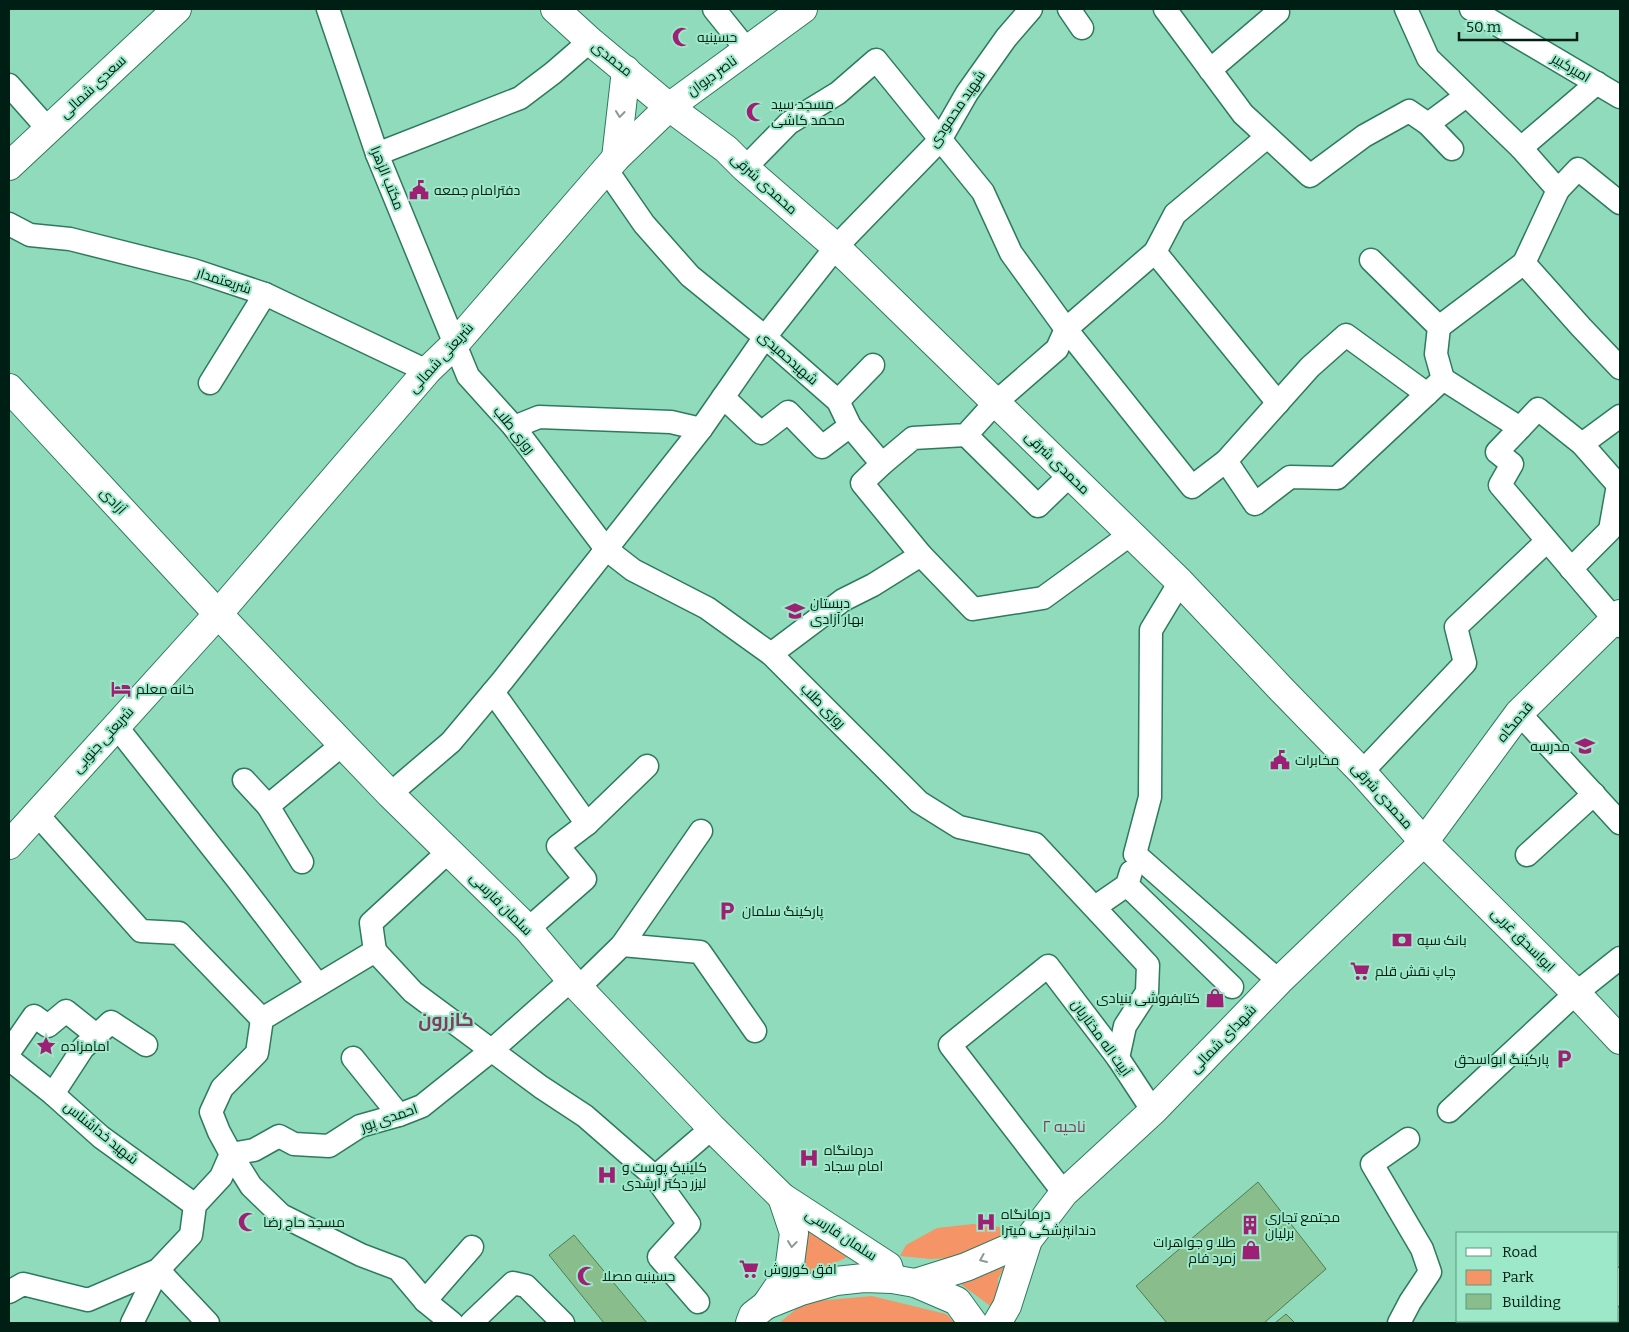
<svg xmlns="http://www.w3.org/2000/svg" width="1629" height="1332" font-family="Bitter,Cairo,serif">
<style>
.green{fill:#f49467}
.building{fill:#8abd8c;stroke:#4d7d50}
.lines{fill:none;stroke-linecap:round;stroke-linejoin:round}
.minor-casing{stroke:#2e7a5e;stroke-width:25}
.major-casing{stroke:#2e7a5e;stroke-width:30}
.minor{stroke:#fff;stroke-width:22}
.major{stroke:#fff;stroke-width:28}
.oneway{stroke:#8c9a95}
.labels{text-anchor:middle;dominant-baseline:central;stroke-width:4;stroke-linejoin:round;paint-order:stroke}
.poi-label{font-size:14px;fill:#001f14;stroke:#9de8c8;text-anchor:start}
.street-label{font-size:14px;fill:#001f14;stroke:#9de8c8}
.quarter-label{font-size:16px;fill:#7e3e64;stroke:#9de8c8}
.district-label{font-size:19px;font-weight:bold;fill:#7e3e64;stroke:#9de8c8}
</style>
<rect width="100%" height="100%" fill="#90dbbb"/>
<!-- green -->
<g class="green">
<polygon points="973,1224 1016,1229 961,1257 931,1259 900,1256 906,1245 937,1228"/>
<polygon points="800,1225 850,1256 814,1272 792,1289"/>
<polygon points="1010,1256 998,1279 997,1311 954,1279"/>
<polygon points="872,1296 946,1314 955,1323 779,1323 805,1302"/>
</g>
<!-- building -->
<g class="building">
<polygon points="1258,1182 1326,1269 1264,1323 1167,1323 1136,1286"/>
<polygon points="574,1235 647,1323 604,1323 549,1255"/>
<polygon points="1286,1314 1295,1323 1275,1323"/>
</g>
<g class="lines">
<defs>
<g id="minor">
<polyline points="328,9 377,154 468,376 514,427 606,549 633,570 707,608 771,654 919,802 959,827 1035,844 1148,965 1147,992 1125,1026 1118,1058"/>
<polyline points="714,9 747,50"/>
<polyline points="1069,9 1082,28"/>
<polyline points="1165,9 1243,114 1310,176 1364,136 1409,111 1428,124 1466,96"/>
<polyline points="1406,9 1428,58 1521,148 1558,190 1578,169 1620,203"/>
<polyline points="1471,9 1620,97"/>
<polyline points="1210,70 1278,12"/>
<polyline points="9,85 48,129"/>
<polyline points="1428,124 1452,149"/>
<polyline points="1521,148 1597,83"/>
<polyline points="377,154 520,98 553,73 590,41"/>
<polyline points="745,168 789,123 838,93 876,60 983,192 1011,253 1066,329 1192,487 1226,461 1255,504 1290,477 1337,478 1443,379 1520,428 1497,452 1512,464 1500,485 1620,626"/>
<polyline points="606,169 644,224 690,276 765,337 838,401 850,426 882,464 862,483 921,555"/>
<polyline points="9,224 30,235 70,239 193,270 265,294 427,371"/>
<polyline points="1155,252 1278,403"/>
<polyline points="1371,260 1439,327 1436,354 1443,379"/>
<polyline points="1524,263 1581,327 1620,368"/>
<polyline points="1439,327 1524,263 1558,190"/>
<polyline points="210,383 265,294"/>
<polyline points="723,397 761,433 788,412 822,447 850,426"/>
<polyline points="838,401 873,365"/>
<polyline points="514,427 539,417 671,422 701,429"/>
<polyline points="1520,428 1538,409 1582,444"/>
<polyline points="966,435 1038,506 1070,475"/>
<polyline points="1226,461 1310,367 1346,335 1427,394"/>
<polyline points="882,464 913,438 966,435 995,403 1057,349 1066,329 1155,252 1175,214 1267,137"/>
<polyline points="1571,569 1610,530 1618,485 1582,444 1620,416"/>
<polyline points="1180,582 1151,630 1150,797 1135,854 1279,981"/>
<polyline points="771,654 843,600 873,585 921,555 973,609 1043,598 1131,534"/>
<polyline points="493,692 587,824 558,846 585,879 528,929"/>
<polyline points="1519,713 1620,823"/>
<polyline points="116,726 237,879 318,985"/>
<polyline points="1362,772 1465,663 1456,627 1547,541"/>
<polyline points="244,780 268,806"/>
<polyline points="390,794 451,742 503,680 701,429 765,337 836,247 940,140 967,93 1006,38 1031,9"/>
<polyline points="37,814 141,931 179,933 262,1019"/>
<polyline points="587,824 647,766"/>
<polyline points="1527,855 1594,794"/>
<polyline points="302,862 268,806 343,744"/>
<polyline points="1127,885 1232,987"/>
<polyline points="1095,907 1127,885 1131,872"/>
<polyline points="622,945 700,952 755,1031"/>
<polyline points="375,951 413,992 541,1087 585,1116 655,1177"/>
<polyline points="578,988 622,945 701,831"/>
<polyline points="9,1052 34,1016 48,1026 66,1011 96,1035"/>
<polyline points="353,1058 399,1115"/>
<polyline points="9,1059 53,1094 101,1137 195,1205"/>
<polyline points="53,1094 83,1048 111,1022 146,1045"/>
<polyline points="1449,1111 1576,993 1620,958"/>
<polyline points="1064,1193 950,1045 1048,966 1118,1058 1153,1111"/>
<polyline points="1618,1279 1620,1295"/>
<polyline points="9,1292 23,1284 88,1300 158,1270 191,1235 195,1205 221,1177 231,1154 219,1132 211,1112 222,1088 257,1053 262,1019 375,951 371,923 448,852"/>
<polyline points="425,1301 472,1247"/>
<polyline points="698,1302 659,1257 689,1224 655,1177 712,1128"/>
<polyline points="132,1323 158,1270 208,1323"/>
<polyline points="452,1323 425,1301 398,1269 361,1255 281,1215 251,1186 231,1154 254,1150 279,1136 294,1144 329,1146 360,1126 399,1115 422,1106 492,1050 571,980"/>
<polyline points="471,1323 513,1283 526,1286 563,1323"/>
<polyline points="1399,1323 1410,1302 1430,1272 1422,1249 1372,1164 1408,1139"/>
</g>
<g id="major">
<polyline points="555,9 590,41 669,107 726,149 745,168 836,247 1180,582 1283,691 1362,772 1424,842 1576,993 1620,1040"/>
<polyline points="616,158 626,70"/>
<polyline points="9,166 177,9"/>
<polyline points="9,388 218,614 390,794 528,929 571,980 712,1128 782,1197 888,1266 892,1279"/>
<polyline points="9,845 218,614 427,371 455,344 616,158 669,107 803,9"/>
<polyline points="915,1283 966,1267 1028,1240"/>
<polyline points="766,1305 789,1271 794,1233 782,1197"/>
<polyline points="750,1323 753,1315 766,1305 801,1291 836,1281 864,1278 892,1279 915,1283 957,1301 973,1323"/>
<polyline points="997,1323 1007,1306 1028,1240 1064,1193 1153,1111 1279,981 1424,842 1519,713 1620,614"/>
</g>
</defs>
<!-- minor casing -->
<use href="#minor" class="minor-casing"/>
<!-- major casing -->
<use href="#major" class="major-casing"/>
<!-- minor -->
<use href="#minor" class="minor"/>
<!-- major -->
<use href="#major" class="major"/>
</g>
<!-- one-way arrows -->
<defs><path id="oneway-chevron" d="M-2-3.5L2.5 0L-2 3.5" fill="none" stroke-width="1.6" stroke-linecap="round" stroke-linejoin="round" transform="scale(1.25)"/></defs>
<g class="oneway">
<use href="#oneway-chevron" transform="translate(620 114) rotate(96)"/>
<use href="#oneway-chevron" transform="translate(792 1244) rotate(97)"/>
<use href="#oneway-chevron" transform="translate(983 1259) rotate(157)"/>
</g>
<!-- icons -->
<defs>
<symbol id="mosque-bare" viewBox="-9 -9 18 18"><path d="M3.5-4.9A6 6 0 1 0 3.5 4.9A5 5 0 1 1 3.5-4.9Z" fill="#9e2074" stroke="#9de8c8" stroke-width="2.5" paint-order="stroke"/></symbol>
<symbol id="civic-bare" viewBox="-9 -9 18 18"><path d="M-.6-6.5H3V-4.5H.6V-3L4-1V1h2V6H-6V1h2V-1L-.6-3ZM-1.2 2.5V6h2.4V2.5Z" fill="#9e2074" stroke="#9de8c8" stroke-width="2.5" paint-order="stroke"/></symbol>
<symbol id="school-bare" viewBox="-9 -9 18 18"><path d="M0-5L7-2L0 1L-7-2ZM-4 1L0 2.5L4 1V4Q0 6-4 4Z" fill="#9e2074" stroke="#9de8c8" stroke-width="2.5" paint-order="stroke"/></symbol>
<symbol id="hotel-bare" viewBox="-9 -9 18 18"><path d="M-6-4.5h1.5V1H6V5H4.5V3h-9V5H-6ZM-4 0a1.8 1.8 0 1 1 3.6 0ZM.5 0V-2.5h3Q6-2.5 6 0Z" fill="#9e2074" stroke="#9de8c8" stroke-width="2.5" paint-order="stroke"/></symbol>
<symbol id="parking-bare" viewBox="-9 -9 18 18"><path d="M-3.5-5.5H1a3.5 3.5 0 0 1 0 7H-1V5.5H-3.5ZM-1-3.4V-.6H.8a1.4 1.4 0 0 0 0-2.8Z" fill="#9e2074" stroke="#9de8c8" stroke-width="2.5" paint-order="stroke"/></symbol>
<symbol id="bank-bare" viewBox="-9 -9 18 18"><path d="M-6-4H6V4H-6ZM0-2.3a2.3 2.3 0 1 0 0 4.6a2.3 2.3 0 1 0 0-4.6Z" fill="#9e2074" stroke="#9de8c8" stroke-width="2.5" paint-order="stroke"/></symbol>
<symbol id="supermarket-bare" viewBox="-9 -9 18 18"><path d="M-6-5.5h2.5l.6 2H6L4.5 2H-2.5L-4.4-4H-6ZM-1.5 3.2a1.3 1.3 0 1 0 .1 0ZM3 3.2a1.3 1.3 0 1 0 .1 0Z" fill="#9e2074" stroke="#9de8c8" stroke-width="2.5" paint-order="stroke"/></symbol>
<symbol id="shop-bare" viewBox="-9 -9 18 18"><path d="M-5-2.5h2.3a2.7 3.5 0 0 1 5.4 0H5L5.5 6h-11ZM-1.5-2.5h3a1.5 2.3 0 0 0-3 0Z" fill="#9e2074" stroke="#9de8c8" stroke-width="2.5" paint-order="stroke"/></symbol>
<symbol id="sight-bare" viewBox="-9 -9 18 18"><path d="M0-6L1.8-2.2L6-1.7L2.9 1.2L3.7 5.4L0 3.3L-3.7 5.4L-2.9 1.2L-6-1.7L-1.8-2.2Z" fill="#9e2074" stroke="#9de8c8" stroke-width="2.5" paint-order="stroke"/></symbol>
<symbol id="hospital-bare" viewBox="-9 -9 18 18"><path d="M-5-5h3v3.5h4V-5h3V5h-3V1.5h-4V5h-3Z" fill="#9e2074" stroke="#9de8c8" stroke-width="2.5" paint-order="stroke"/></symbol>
<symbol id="building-bare" viewBox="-9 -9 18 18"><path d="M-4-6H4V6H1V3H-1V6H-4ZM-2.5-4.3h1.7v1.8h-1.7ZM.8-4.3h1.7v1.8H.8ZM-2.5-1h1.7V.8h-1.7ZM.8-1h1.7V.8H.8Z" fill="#9e2074" stroke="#9de8c8" stroke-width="2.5" paint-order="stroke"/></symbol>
</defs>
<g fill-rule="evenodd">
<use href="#mosque-bare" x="668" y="23" width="28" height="28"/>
<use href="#mosque-bare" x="742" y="98" width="28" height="28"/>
<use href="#civic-bare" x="405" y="176" width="28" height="28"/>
<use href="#school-bare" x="781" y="597" width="28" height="28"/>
<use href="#hotel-bare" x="107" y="675" width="28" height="28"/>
<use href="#school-bare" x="1571" y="732" width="28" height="28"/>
<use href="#civic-bare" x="1266" y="746" width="28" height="28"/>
<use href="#parking-bare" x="713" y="897" width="28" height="28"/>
<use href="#bank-bare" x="1388" y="926" width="28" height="28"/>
<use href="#supermarket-bare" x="1346" y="957" width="28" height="28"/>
<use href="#shop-bare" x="1201" y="984" width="28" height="28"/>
<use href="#sight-bare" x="32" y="1032" width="28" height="28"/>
<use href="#parking-bare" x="1550" y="1045" width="28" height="28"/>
<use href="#hospital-bare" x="795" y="1144" width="28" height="28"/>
<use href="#hospital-bare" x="593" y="1161" width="28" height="28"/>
<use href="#mosque-bare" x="234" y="1208" width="28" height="28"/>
<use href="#hospital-bare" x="972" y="1208" width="28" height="28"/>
<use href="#building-bare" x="1236" y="1211" width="28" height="28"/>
<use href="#shop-bare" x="1237" y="1236" width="28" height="28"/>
<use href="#supermarket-bare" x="735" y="1255" width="28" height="28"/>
<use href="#mosque-bare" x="573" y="1262" width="28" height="28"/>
</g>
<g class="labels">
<!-- poi labels -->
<g class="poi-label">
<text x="697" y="37">حسینیه</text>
<text x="771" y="104">مسجد سید<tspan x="771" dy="16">محمد کاشی</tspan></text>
<text x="434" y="190">دفترامام جمعه</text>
<text x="810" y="603">دبستان<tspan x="810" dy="16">بهار آزادی</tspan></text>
<text x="136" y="689">خانه معلم</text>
<text x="1570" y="746" text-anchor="end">مدرسه</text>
<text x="1295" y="760">مخابرات</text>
<text x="742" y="911">پارکینگ سلمان</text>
<text x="1417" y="940">بانک سپه</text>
<text x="1375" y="971">چاپ نقش قلم</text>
<text x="1200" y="998" text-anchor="end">کتابفروشی بنیادی</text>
<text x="61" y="1046">امامزاده</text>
<text x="1549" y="1059" text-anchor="end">پارکینگ ابواسحق</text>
<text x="824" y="1150">درمانگاه<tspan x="824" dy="16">امام سجاد</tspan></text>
<text x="622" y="1167">کلینیک پوست و<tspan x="622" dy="16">لیزر دکتر ارشدی</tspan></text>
<text x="1001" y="1214">درمانگاه<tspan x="1001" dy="16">دندانپزشکی میترا</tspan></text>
<text x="1265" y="1217">مجتمع تجاری<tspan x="1265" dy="16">برلیان</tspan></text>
<text x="263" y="1222">مسجد حاج رضا</text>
<text x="1236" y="1242" text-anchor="end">طلا و جواهرات<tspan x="1236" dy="16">زمرد فام</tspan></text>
<text x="764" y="1269">افق کوروش</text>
<text x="602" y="1276">حسینیه مصلا</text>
</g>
<!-- street labels -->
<g class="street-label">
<text transform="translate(612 59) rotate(39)">محمدی</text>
<text transform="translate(1571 68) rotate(31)">امیرکبیر</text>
<text transform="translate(712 76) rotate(-36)">ناصر دیوان</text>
<text transform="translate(93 87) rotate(-43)">سعدی شمالی</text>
<text transform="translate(957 109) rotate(-56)">شهید محمودی</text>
<text transform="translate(387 178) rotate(68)">مکتب الزهرا</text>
<text transform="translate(764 184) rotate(42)">محمدی شرقی</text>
<text transform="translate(224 281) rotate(18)">شریعتمدار</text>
<text transform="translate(441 358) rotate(-48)">شریعتی شمالی</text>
<text transform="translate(788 358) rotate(41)">شهیدحمیدی</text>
<text transform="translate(514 430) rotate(51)">روزی طلب</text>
<text transform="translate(1057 463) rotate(44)">محمدی شرقی</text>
<text transform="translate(113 501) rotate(47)">آزادی</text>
<text transform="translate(823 706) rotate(45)">روزی طلب</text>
<text transform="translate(1515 722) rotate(-50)">قدمگاه</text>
<text transform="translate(103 740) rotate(-48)">شریعتی جنوبی</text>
<text transform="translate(1382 796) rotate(48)">محمدی شرقی</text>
<text transform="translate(501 904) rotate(45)">سلمان فارسی</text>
<text transform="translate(1523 940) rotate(45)">ابواسحق غربی</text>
<text transform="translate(1101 1038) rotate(54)">آییت اله مختاریان</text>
<text transform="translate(1223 1039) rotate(-46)">شهدای شمالی</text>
<text transform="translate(389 1118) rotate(-19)">احمدی پور</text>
<text transform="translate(101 1133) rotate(39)">شهید خداشناس</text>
<text transform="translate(841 1235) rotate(33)">سلمان فارسی</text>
</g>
<!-- quarter labels -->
<g class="quarter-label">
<text x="1064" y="1126">ناحیه ۲</text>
</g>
<!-- district labels -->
<g class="district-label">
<text x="446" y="1019">کازرون</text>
</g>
</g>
<!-- border -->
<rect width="1629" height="1332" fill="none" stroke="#001f14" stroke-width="20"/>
<!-- legend -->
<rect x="1456" y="1232" width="162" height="90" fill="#9de8c8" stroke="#5e9880"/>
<rect x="1466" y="1248" width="25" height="8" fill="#ffffff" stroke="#5e9880"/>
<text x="1502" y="1257" font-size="15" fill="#001f14">Road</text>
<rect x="1466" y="1270" width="25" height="15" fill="#f49467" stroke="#5e9880"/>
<text x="1502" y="1282" font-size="15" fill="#001f14">Park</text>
<rect x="1466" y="1294" width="25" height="15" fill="#8abd8c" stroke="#5e9880"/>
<text x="1502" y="1307" font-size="15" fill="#001f14">Building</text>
<!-- scale -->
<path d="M1459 32v8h118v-8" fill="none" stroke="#001f14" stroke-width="2.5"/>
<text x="1466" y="32" font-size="15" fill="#001f14" stroke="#9de8c8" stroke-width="4" paint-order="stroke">50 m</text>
</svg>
